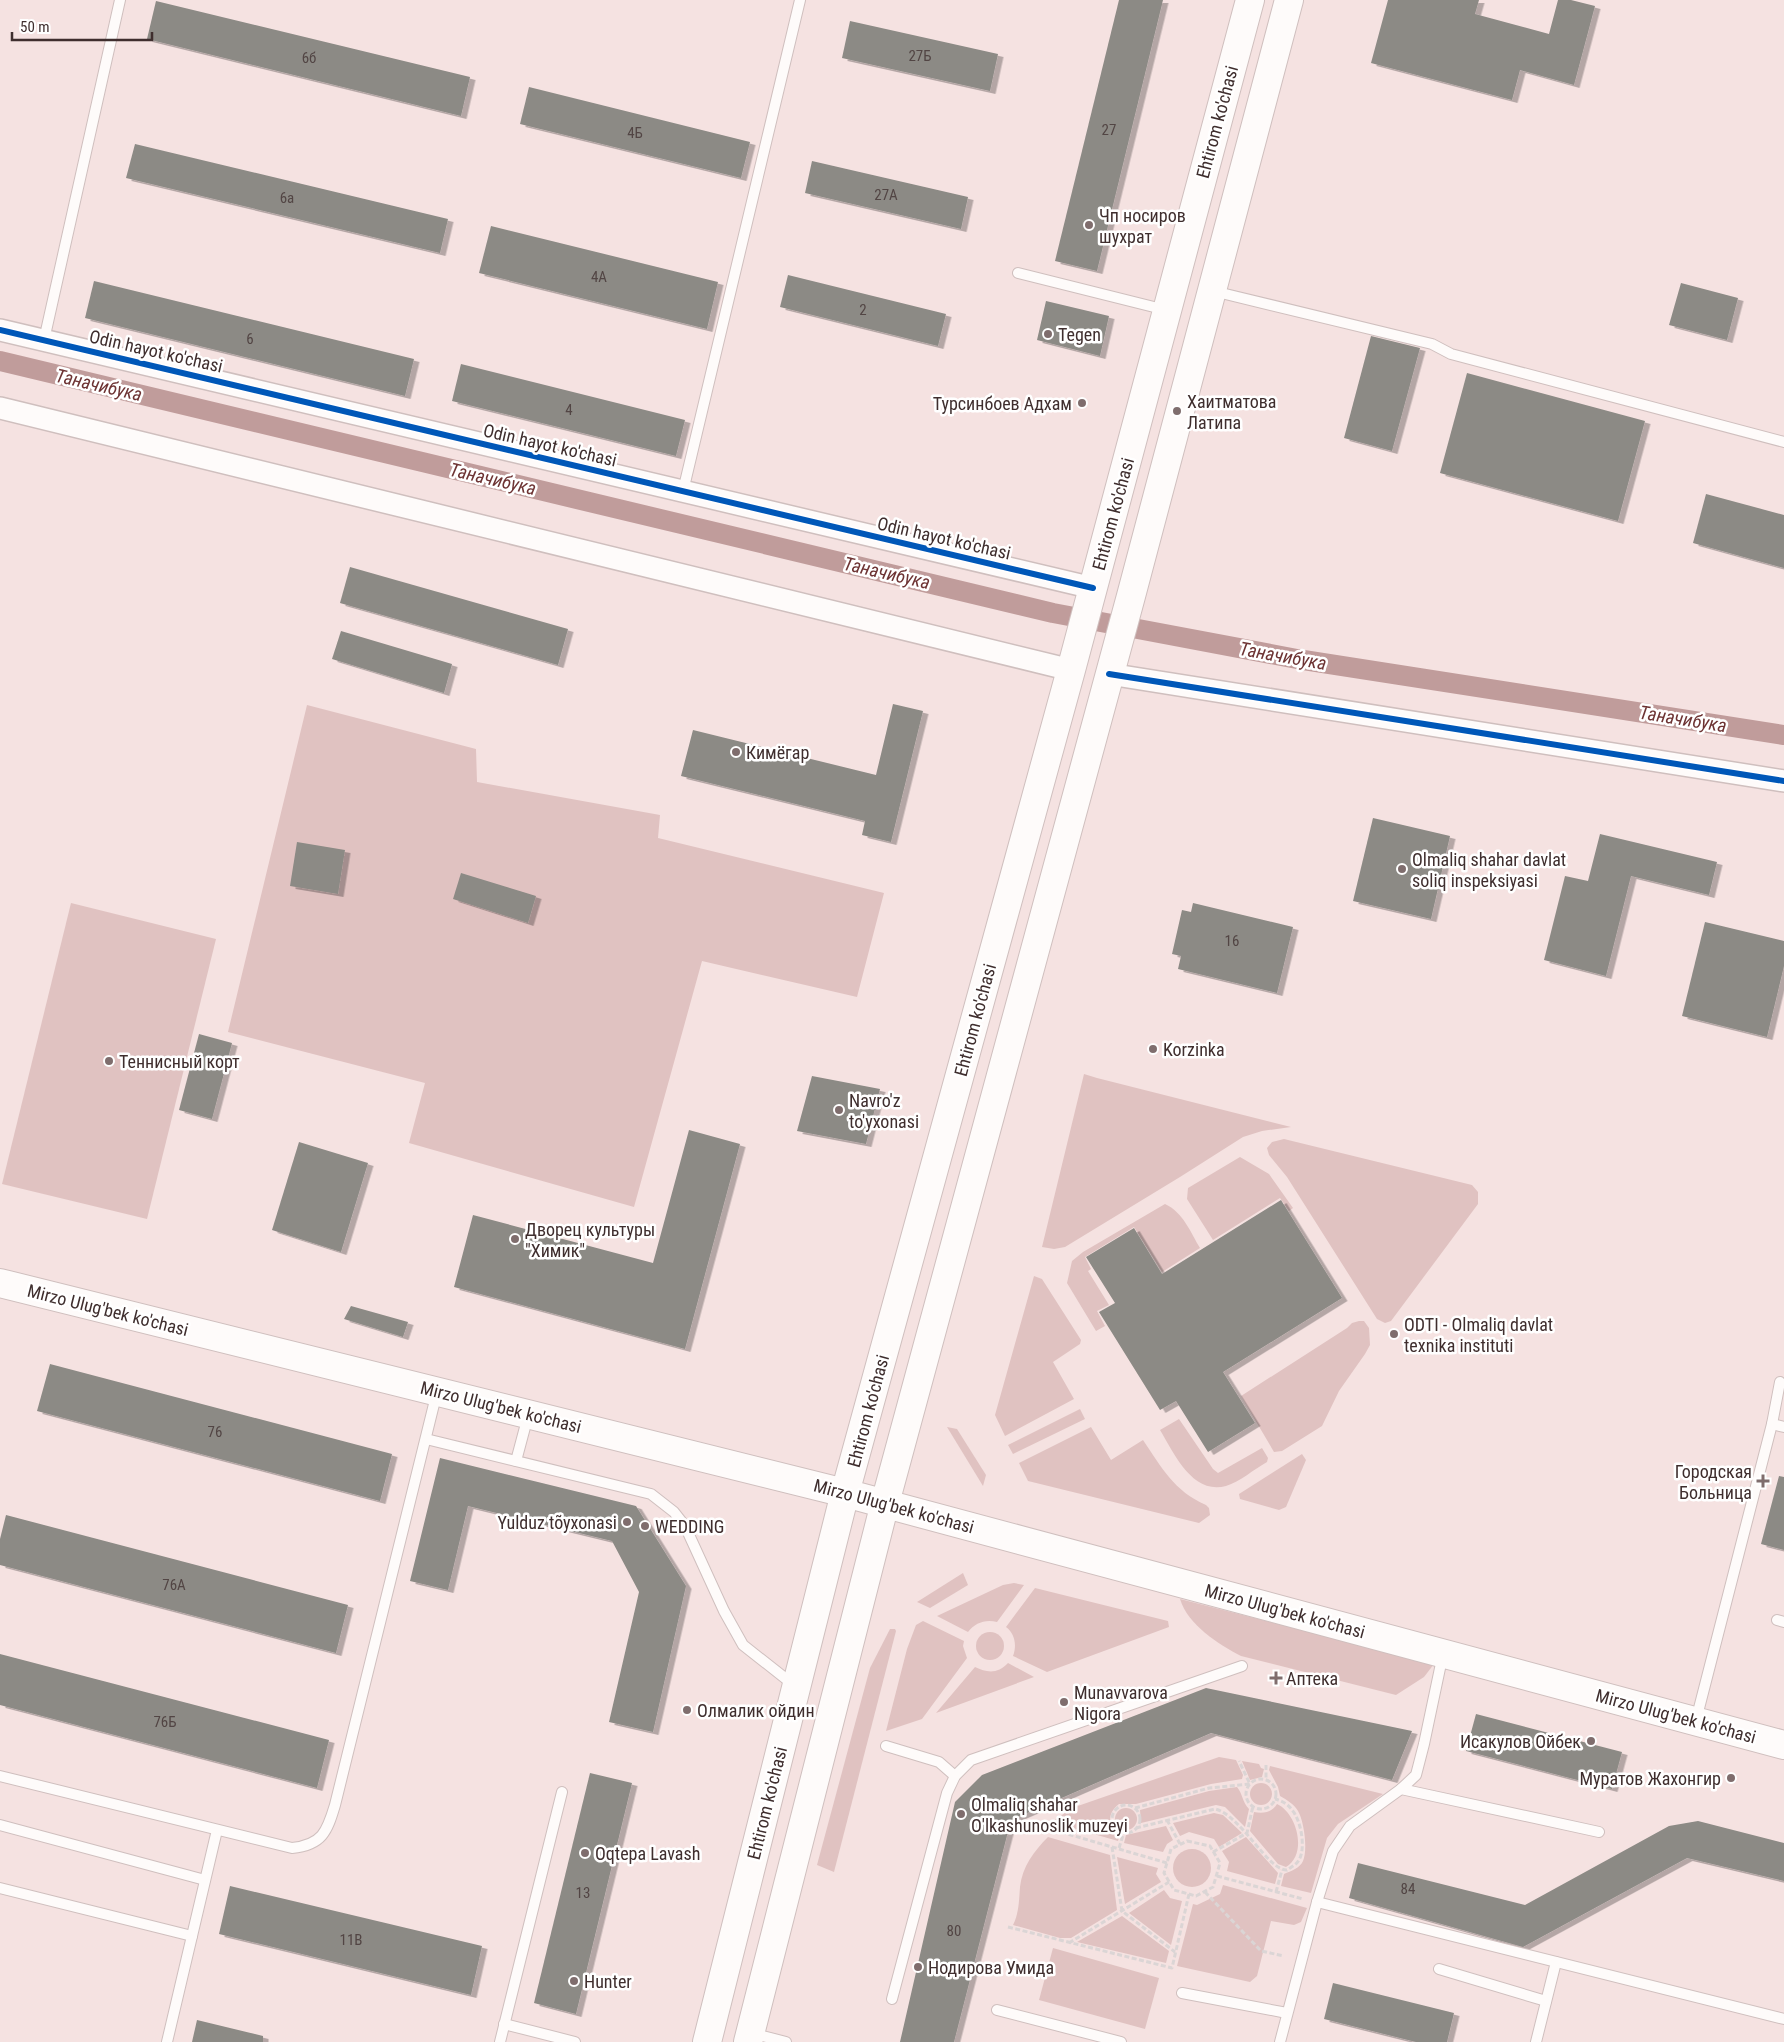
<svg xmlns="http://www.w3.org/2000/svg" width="1784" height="2042" font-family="'Roboto Condensed',sans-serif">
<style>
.green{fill:#e0c2c1}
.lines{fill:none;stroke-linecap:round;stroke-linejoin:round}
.canal{stroke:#c09c9b;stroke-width:20}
.building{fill:#8c8a85;filter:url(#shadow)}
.service-casing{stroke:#cfbfbe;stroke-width:12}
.minor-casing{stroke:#cfbfbe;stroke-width:24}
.secondary-casing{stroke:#cfbfbe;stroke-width:30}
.primary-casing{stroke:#cfbfbe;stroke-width:30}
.path{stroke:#dbd5d5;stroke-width:3;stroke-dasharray:5 2.5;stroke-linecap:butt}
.service{stroke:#fefbfa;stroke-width:10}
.minor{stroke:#fefbfa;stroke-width:21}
.secondary{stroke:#fefbfa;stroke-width:28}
.primary{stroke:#fefbfa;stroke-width:28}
.cycleway-casing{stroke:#fff;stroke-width:9}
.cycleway{stroke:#0057b8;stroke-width:6}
.poi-dot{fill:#7f6d6d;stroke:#fff;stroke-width:2}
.labels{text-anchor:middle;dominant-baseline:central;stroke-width:5;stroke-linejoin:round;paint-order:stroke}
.number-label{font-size:15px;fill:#524544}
.street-label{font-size:18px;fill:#3f2e2e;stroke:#fff}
.poi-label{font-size:18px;fill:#3f2e2e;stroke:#fff;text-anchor:start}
.water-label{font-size:19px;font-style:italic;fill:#6d3333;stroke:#fff}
</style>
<defs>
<filter id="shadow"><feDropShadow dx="5.5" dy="3" stdDeviation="0" flood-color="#0004"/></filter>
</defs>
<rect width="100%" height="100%" fill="#f5e2e1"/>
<!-- green -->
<g class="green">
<polygon points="307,705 476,749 477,782 660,815 658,838 884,893 857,997 702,961 634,1207 409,1143 425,1083 228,1032"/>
<polygon points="71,903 216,939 147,1219 2,1184"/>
<polygon points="1084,1074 1097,1078 1291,1127 1262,1131 1243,1137 1180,1177 1065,1247 1054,1249 1042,1247"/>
<polygon points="1284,1139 1472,1185 1478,1192 1478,1204 1391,1321 1385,1323 1377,1319 1287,1177 1269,1155 1267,1148 1272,1142"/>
<polygon points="1240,1157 1269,1174 1293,1208 1289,1211 1280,1198 1213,1240 1187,1199 1188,1188"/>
<path d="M1165,1204C1183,1212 1191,1233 1200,1248L1162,1272L1134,1227L1085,1257L1091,1269L1088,1271L1109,1305L1097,1311L1105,1326L1096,1331L1067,1283L1072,1261L1083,1252Z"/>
<polygon points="1034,1276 1042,1279 1081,1340 1080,1344 1053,1362 1074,1399 1005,1436 995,1415"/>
<polygon points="1359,1321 1364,1321 1369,1328 1370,1345 1365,1354 1339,1391 1322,1426 1282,1451 1274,1452 1241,1396 1347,1328 1352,1323"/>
<polygon points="1080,1409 1085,1419 1013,1454 1008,1445"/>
<path d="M1179,1419L1213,1469L1218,1473L1262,1448L1268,1458L1267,1462C1254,1469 1240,1482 1226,1486C1192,1495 1174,1453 1160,1430Z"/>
<polygon points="947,1427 957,1429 986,1475 983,1486"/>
<path d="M1091,1427L1111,1460L1143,1440C1162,1468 1174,1491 1206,1505L1209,1508L1210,1515L1199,1523L1028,1481L1019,1463Z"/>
<polygon points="1302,1454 1306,1460 1286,1507 1279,1510 1240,1499 1239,1494"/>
<polygon points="963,1573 968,1585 930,1608 917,1602"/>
<path d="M1014,1583L1024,1585L997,1622C985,1619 975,1623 968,1632L937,1616L1003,1585Z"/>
<path d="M1035,1588L1168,1621L1169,1627L1047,1672L1013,1656C1017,1645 1015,1634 1006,1627Z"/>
<path d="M1180,1599L1434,1664L1424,1677L1396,1695L1241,1656C1218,1644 1188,1625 1180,1599Z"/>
<polygon points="923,1621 964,1641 963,1646 967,1658 922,1719 886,1731 907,1649 916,1625"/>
<polygon points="890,1629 895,1629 896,1631 834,1872 817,1865 870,1668"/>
<circle cx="990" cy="1646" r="14"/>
<path d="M1008,1663L1034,1677L936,1713L975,1667C987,1673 998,1674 1008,1663Z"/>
<path d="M1219,1757L1236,1760L1243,1775L1242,1779L1211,1784L1136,1804H1119C1107,1813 1107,1827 1120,1834L1118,1841L1052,1822L1072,1808Z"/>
<polygon points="1242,1761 1259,1764 1261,1768 1264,1769 1262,1777 1250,1780"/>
<path d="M1270,1766L1383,1794L1338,1824L1327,1838L1311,1893L1281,1886L1284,1874C1291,1871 1300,1868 1303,1861C1308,1850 1304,1821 1298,1811C1294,1804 1287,1800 1280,1796L1278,1787L1269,1770Z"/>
<circle cx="1261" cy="1794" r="11"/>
<path d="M1237,1787C1243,1794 1242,1802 1249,1809L1245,1827L1225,1807L1216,1805L1141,1823L1140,1810L1209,1791Z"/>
<path d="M1277,1804C1297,1813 1308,1854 1286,1867L1278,1864L1250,1831L1254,1812C1264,1814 1272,1812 1277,1804Z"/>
<circle cx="1126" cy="1819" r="11"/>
<polygon points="1214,1813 1223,1815 1242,1833 1219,1847 1214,1839 1189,1832 1180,1836 1173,1823"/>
<polygon points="1166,1826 1173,1840 1167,1844 1163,1852 1124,1843 1126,1835"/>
<path d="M1048,1837L1110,1855L1117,1910L1071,1938H1060L1013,1925C1019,1913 1019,1901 1020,1887C1022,1867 1034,1851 1048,1837Z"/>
<polygon points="1246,1837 1278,1873 1275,1884 1227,1871 1229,1862 1222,1851"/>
<circle cx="1192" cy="1868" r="19"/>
<polygon points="1117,1857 1158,1868 1156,1874 1161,1882 1125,1904"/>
<polygon points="1223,1885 1307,1908 1301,1922 1294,1925 1271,1921 1257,1976 1250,1982 1177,1966 1193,1904 1197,1905 1220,1894"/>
<polygon points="1164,1890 1170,1898 1182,1901 1171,1945 1129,1913"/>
<polygon points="1122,1916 1169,1951 1166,1963 1077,1942"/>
<polygon points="1053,1948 1159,1978 1145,2029 1039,2000"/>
</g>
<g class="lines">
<!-- canal -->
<polyline class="canal" points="0,361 1053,613 1297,659 1784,735"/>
</g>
<!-- building -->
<g class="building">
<polygon points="1119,0 1163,0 1097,271 1055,261"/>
<polygon points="1388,0 1479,0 1475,14 1549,34 1558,0 1571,0 1595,6 1574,85 1520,70 1512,100 1371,63"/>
<polygon points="156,1 470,77 461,116 147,39"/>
<polygon points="850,21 998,54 990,91 842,58"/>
<polygon points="529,87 750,142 741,178 520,124"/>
<polygon points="135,144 448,219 440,253 126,178"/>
<polygon points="812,161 968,197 961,229 805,193"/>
<polygon points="491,226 718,282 707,329 479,273"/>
<polygon points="788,275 946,314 938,346 780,307"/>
<polygon points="94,281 414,359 405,396 85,318"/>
<polygon points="1681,283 1738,298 1727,340 1669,325"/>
<polygon points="1046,301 1109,316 1100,356 1037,340"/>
<polygon points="1371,336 1420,348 1392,451 1344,438"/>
<polygon points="461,364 685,420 676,456 452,401"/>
<polygon points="1467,373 1645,421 1618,521 1440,473"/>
<polygon points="1706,494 1784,515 1784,568 1693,543"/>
<polygon points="350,567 568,629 558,665 340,603"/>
<polygon points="341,631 452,664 444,693 332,659"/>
<polygon points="893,704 923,711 891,842 862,835 865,821 681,776 693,730 876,775"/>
<polygon points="1373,818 1450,836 1431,919 1353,901"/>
<polygon points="1600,834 1717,862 1709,895 1631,876 1606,976 1544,960 1565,876 1588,881"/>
<polygon points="297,842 345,850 338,894 290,886"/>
<polygon points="461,873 536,896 528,923 453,899"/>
<polygon points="1193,903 1293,927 1277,993 1178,969 1181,956 1172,954 1182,910 1191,912"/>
<polygon points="1705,922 1784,941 1784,966 1767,1037 1682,1016"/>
<polygon points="199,1034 232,1043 212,1119 179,1110"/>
<polygon points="812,1076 880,1089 866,1144 797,1131"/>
<polygon points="689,1130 740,1144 685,1349 454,1287 473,1215 653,1263"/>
<polygon points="299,1142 368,1163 341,1252 272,1230"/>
<polygon points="1281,1200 1342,1298 1223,1372 1255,1423 1208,1452 1176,1401 1160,1410 1099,1312 1115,1303 1086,1257 1134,1228 1162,1274"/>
<polygon points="351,1306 408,1322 403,1337 344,1319"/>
<polygon points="50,1364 392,1454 380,1501 37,1411"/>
<polygon points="440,1458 636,1506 686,1586 653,1732 609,1722 639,1592 612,1541 468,1506 448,1590 410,1581"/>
<polygon points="1779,1476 1784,1477 1784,1550 1761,1544"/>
<polygon points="6,1515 348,1605 336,1653 0,1565 0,1539"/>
<polygon points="0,1654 329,1740 317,1788 0,1705"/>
<polygon points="1206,1688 1412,1731 1392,1780 1211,1733 1011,1820 954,2042 900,2042 955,1802 982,1775"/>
<polygon points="1476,1714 1622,1752 1612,1789 1466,1751"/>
<polygon points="590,1773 632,1783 576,2014 534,2003"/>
<polygon points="1698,1821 1784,1843 1784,1881 1687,1858 1523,1947 1349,1898 1358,1863 1525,1905 1669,1826"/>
<polygon points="230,1886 482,1946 471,1995 219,1934"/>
<polygon points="1333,1983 1454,2013 1447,2042 1416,2042 1324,2019"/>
<polygon points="197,2020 263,2036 263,2042 192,2042"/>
</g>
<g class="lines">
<defs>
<g id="service">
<polyline points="1018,273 1166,310"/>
<polyline points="1213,291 1432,344 1451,354 1784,442"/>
<polyline points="44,340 120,0"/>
<polyline points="683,491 800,0"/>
<polyline points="1772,1424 1784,1427"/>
<polyline points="426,1439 651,1494 674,1512 685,1526 724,1611 743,1645 795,1686"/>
<polyline points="516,1461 528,1416"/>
<polyline points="1777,1620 1784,1622"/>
<polyline points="1696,1720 1772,1424 1780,1382"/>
<polyline points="886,1746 939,1762 955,1776"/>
<path d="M0,1776L292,1848C322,1845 327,1832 335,1805L437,1392"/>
<polyline points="1401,1789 1599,1832"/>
<polyline points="0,1825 205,1880"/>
<polyline points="0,1888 192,1936"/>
<polyline points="1317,1902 1784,2019"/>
<polyline points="1439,1969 1546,2001"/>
<polyline points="1182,1993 1287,2013"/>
<polyline points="892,1999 947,1793 955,1776 971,1760 1242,1666"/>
<polyline points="997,2010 1121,2042"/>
<polyline points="504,2024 575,2042"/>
<polyline points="751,2033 786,2042"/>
<polyline points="167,2042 217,1830"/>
<polyline points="500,2042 562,1792"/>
<polyline points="1280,2042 1317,1902 1333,1851 1350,1826 1401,1789 1416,1775 1424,1744 1443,1654"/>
<polyline points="1536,2042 1556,1962"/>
</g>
<g id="minor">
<polyline points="0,330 1093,588"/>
<polyline points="0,408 1071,670"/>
<polyline points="1109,674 1784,781"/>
</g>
<polyline id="secondary" points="0,1283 845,1493 1784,1745"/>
<g id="primary">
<polyline points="707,2042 845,1493 1071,670 1250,0"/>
<polyline points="748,2042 885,1503 1131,596 1289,0"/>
</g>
</defs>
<!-- service casing -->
<use href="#service" class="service-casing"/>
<!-- minor casing -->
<use href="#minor" class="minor-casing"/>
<!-- secondary casing -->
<use href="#secondary" class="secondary-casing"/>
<!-- primary casing -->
<use href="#primary" class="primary-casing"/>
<!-- path -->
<g class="path">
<polyline points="1266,1765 1266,1780"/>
<circle cx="1261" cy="1794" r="15"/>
<circle cx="1126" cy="1819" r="14"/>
<polyline points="1135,1808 1209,1788 1250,1784 1239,1761"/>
<polyline points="1167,1820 1180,1844"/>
<polyline points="1047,1828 1167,1863"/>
<path d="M1136,1828L1215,1809C1241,1815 1268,1871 1287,1870C1291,1867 1296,1865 1299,1860C1306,1848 1301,1820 1292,1810C1288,1804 1282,1801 1275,1799"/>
<polygon points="1187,1841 1210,1846 1220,1863 1213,1887 1196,1896 1174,1890 1164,1873 1171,1849"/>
<polyline points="1112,1847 1122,1911 1175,1952"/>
<polyline points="1119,1848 1124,1832"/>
<polyline points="1213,1852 1247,1833 1253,1806"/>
<polyline points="1217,1876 1303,1899"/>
<polyline points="1205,1892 1261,1951 1284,1956"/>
<polyline points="1276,1892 1282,1870"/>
<polyline points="1008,1927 1172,1968 1189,1894"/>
<polyline points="1069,1943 1169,1882"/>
</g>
<!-- service -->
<use href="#service" class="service"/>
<!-- minor -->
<use href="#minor" class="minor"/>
<!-- secondary -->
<use href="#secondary" class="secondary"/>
<!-- primary -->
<use href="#primary" class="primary"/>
<defs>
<g id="cycleway">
<polyline points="0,330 1093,588"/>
<polyline points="1109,674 1784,781"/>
</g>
</defs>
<!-- cycleway casing -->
<use href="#cycleway" class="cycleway-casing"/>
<!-- cycleway -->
<use href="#cycleway" class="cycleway"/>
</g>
<!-- markers -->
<g class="poi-dot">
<circle cx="1089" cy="225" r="5"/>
<circle cx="1048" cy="334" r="5"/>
<circle cx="1082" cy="403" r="5"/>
<circle cx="1177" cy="411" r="5"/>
<circle cx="736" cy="752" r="5"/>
<circle cx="1402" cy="869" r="5"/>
<circle cx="1153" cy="1049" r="5"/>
<circle cx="109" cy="1061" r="5"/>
<circle cx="839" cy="1110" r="5"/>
<circle cx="515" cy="1239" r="5"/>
<circle cx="1394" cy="1334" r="5"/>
<path d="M1760.5 1473.5h5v5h5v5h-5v5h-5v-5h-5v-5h5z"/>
<circle cx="627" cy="1522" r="5"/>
<circle cx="645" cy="1526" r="5"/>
<path d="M1273.5 1670.5h5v5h5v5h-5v5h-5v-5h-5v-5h5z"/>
<circle cx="1064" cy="1702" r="5"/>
<circle cx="687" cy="1710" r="5"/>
<circle cx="1591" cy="1741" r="5"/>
<circle cx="1731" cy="1778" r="5"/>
<circle cx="961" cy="1814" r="5"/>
<circle cx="585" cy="1853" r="5"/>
<circle cx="918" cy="1967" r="5"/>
<circle cx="574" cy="1981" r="5"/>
</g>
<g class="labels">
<!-- number labels -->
<g class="number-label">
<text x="920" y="56">27Б</text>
<text x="309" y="58">6б</text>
<text x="1109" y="130">27</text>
<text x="635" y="133">4Б</text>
<text x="886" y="195">27А</text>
<text x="287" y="198">6а</text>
<text x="599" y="277">4А</text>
<text x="863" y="310">2</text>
<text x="250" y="339">6</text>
<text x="569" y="410">4</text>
<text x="1232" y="941">16</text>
<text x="215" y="1432">76</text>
<text x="174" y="1585">76А</text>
<text x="165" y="1722">76Б</text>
<text x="1408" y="1889">84</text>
<text x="583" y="1893">13</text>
<text x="954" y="1931">80</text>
<text x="351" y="1940">11В</text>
</g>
<!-- street labels -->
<g class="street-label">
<text transform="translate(1217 122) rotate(-75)">Ehtirom ko'chasi</text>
<text transform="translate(156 351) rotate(13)">Odin hayot ko'chasi</text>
<text transform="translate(550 445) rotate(13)">Odin hayot ko'chasi</text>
<text transform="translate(1113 514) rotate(-75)">Ehtirom ko'chasi</text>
<text transform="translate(944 538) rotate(13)">Odin hayot ko'chasi</text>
<text transform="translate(975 1020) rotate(-75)">Ehtirom ko'chasi</text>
<text transform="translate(108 1310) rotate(14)">Mirzo Ulug'bek ko'chasi</text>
<text transform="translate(501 1407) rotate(14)">Mirzo Ulug'bek ko'chasi</text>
<text transform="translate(868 1411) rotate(-75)">Ehtirom ko'chasi</text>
<text transform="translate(894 1506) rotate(15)">Mirzo Ulug'bek ko'chasi</text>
<text transform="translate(1285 1611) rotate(15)">Mirzo Ulug'bek ko'chasi</text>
<text transform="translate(1676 1716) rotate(15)">Mirzo Ulug'bek ko'chasi</text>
<text transform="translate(767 1803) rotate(-76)">Ehtirom ko'chasi</text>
</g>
<!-- poi labels -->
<g class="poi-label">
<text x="1099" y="215">Чп носиров<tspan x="1099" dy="21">шухрат</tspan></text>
<text x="1058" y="334">Tegen</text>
<text x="1187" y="401">Хаитматова<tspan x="1187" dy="21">Латипа</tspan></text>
<text x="1072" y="403" text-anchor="end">Турсинбоев Адхам</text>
<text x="746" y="752">Кимёгар</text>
<text x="1412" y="859">Olmaliq shahar davlat<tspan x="1412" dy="21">soliq inspeksiyasi</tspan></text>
<text x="1163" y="1049">Korzinka</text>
<text x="119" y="1061">Теннисный корт</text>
<text x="849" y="1100">Navro'z<tspan x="849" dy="21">to'yxonasi</tspan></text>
<text x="525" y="1229">Дворец культуры<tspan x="525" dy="21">"Химик"</tspan></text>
<text x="1404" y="1324">ODTI - Olmaliq davlat<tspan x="1404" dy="21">texnika instituti</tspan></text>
<text x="1752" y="1471" text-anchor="end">Городская<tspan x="1752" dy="21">Больница</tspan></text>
<text x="617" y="1522" text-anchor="end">Yulduz tõyxonasi</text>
<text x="655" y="1526">WEDDING</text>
<text x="1286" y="1678">Аптека</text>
<text x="1074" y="1692">Munavvarova<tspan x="1074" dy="21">Nigora</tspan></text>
<text x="697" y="1710">Олмалик ойдин</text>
<text x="1581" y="1741" text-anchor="end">Исакулов Ойбек</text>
<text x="1721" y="1778" text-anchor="end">Муратов Жахонгир</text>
<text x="971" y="1804">Olmaliq shahar<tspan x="971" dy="21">O'lkashunoslik muzeyi</tspan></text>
<text x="595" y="1853">Oqtepa Lavash</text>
<text x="928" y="1967">Нодирова Умида</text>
<text x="584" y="1981">Hunter</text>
</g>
<!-- water labels -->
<g class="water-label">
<text transform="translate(99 385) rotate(13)">Таначибука</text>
<text transform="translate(493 479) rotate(13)">Таначибука</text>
<text transform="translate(887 573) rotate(13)">Таначибука</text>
<text transform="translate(1283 656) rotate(10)">Таначибука</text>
<text transform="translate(1683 719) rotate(9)">Таначибука</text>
</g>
</g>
<!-- scale -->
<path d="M12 32v8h140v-8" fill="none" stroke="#3f2e2e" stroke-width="2.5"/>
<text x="20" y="32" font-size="15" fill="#3f2e2e" stroke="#ffffff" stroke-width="4" paint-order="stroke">50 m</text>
</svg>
